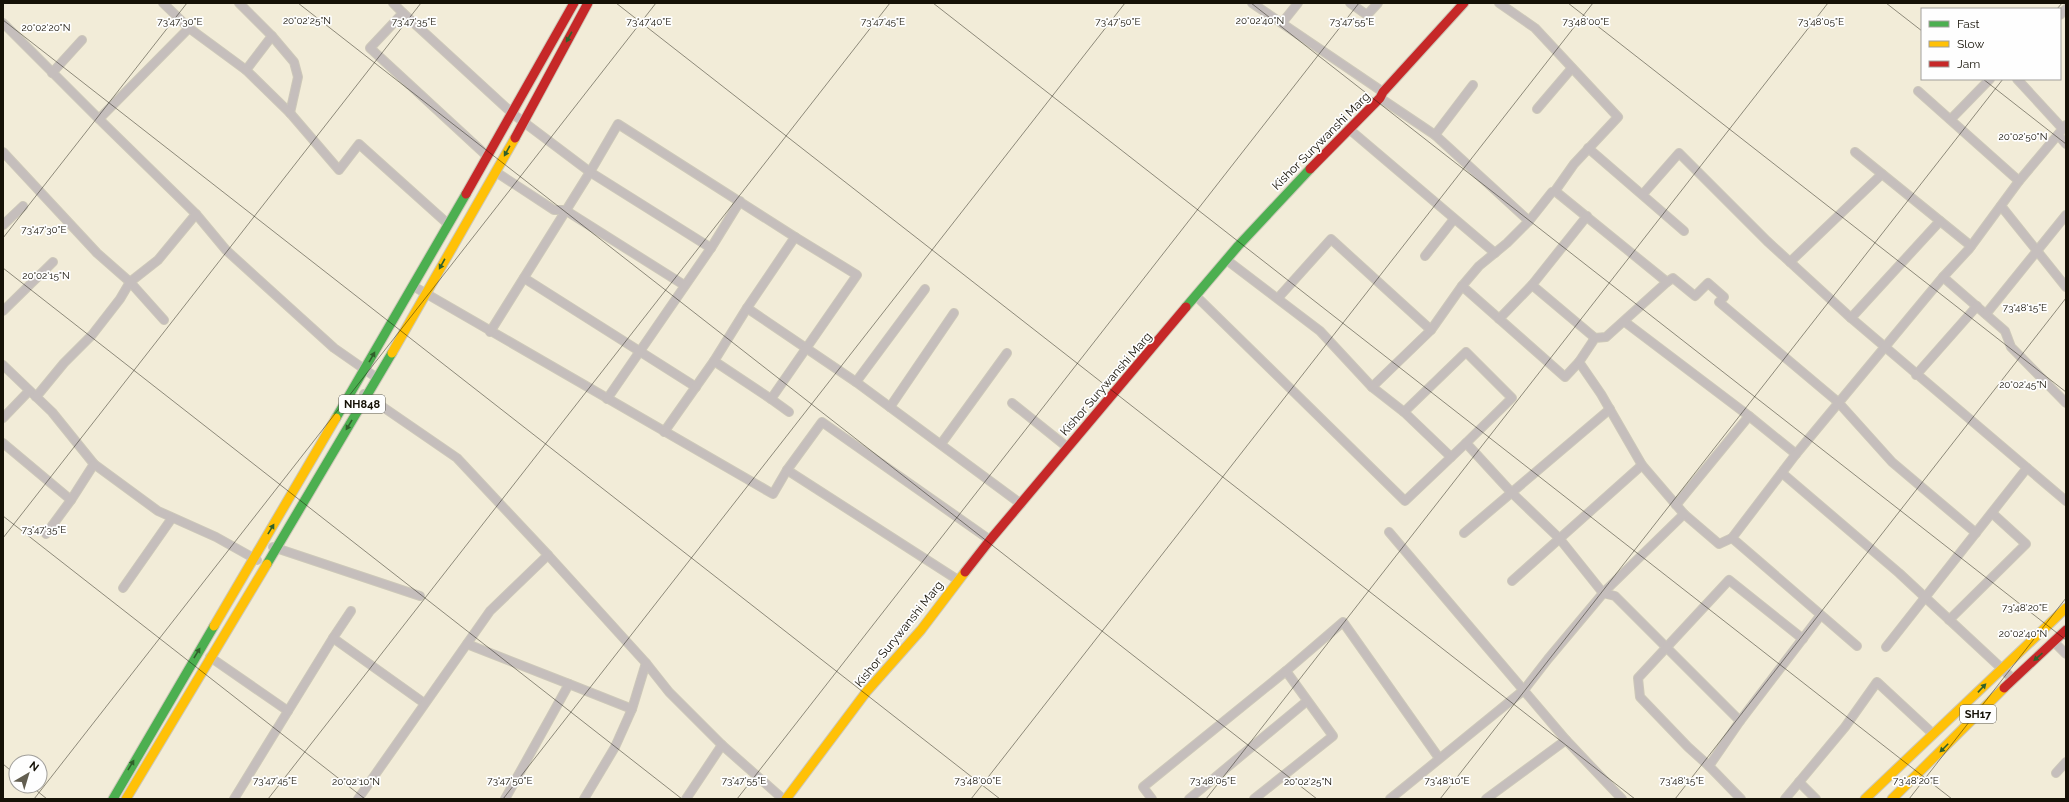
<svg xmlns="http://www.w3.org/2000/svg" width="2069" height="802" font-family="Raleway,sans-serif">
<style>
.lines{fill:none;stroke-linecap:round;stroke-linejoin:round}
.street-casing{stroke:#cdc8b9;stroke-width:10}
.fast-casing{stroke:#cdc8b9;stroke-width:11}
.slow-casing{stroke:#cdc8b9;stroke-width:11}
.jam-casing{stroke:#cdc8b9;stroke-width:11}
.street{stroke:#c5bebc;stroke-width:8}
.fast{stroke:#4caf50;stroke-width:9}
.slow{stroke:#ffc107;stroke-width:9}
.jam{stroke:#c62828;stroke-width:9}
.oneway{fill:#30602b}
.ticks{fill:none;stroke:#151106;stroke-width:1;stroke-opacity:0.45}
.labels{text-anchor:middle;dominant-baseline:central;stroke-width:3.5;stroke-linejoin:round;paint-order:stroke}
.shield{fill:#fefefe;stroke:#5b5850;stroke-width:1}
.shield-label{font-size:11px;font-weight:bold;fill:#151106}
.street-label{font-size:12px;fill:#151106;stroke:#fefefe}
.ticks-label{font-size:10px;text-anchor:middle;fill:#151106;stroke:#fefefe;stroke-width:3.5;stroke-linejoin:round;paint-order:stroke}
</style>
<rect width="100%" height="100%" fill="#f2ecd8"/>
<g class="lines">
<defs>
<g id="street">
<polyline points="163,3 189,28 246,70 272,36 239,3"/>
<polyline points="393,3 403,13 370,48 487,156"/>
<polyline points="1252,3 1383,92"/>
<polyline points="1350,3 1367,15 1378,3"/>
<polyline points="403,13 513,114 590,172 711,248"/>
<polyline points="2060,15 2066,9"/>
<polyline points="3,23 99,119"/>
<polyline points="1282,23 1298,3"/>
<polyline points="189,28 99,119 196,214"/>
<polyline points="272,36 294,62 298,77 290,113"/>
<polyline points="246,70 290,113 339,170 359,144 448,224"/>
<polyline points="52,73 82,40"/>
<polyline points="2017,79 2063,129"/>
<polyline points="1918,91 2019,181"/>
<polyline points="1380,98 1435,135 1529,221"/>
<polyline points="1537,109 1572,68"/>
<polyline points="1951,119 1990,79"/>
<polyline points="1349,129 1495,253"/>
<polyline points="1435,135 1473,85"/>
<polyline points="2058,135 2066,144"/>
<polyline points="1588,148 1684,231"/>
<polyline points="3,152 97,253 130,282 164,320"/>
<polyline points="1855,152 1971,246"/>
<polyline points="496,172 554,210 565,210 684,285"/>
<polyline points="1555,191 1667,282 1673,278 1695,296 1708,283 1724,297 1719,302 1838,402 1892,462 1976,533"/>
<polyline points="1643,194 1679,153 1767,241 1851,318 2066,501"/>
<polyline points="2001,206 2066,287"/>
<polyline points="3,225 23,206"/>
<polyline points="1425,256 1454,219"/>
<polyline points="1228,261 1320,331 1372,387 1404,412 1451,457"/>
<polyline points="1790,262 1882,174"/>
<polyline points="1943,277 2005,331 2011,347 2066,403"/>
<polyline points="524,278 696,387"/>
<polyline points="1532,285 1587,216"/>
<polyline points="413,286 773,494 787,470"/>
<polyline points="1462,286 1565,377 1579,362"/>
<polyline points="1197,297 1405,501 1466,443 1511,492 1559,538 1603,593 1615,596 1740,721"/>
<polyline points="1278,298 1331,239 1431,330 1372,387"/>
<polyline points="3,311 53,262"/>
<polyline points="1986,314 2066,215"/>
<polyline points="1851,318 1940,221"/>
<polyline points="1499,319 1532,285 1595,338"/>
<polyline points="1625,322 1749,416 1796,454"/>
<polyline points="1431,330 1462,286 1479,266 1507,243 1529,221 1552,192 1555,191 1574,164 1618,117 1535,28 1499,3"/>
<polyline points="490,332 590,172 618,124 795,237 747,308 856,382 1021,504"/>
<polyline points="714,361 771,399"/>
<polyline points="3,365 52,412 94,464 158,511 216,537 257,560"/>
<polyline points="1916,375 1977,306"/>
<polyline points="856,382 925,289"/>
<polyline points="36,397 64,363 92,335 120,299 130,282 158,260 196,214 226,250 334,348 377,378"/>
<polyline points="607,399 711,248 740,201"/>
<polyline points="1012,403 1067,447"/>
<polyline points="890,407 954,313"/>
<polyline points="789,412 771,399 857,275 795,237"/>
<polyline points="1404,412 1466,352 1512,398 1466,443"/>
<polyline points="3,418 29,391"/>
<polyline points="664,432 714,361 747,308"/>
<polyline points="3,443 71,500"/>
<polyline points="941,444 1007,353"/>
<polyline points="1782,473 1899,573 2013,679"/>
<polyline points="1676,505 1749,416"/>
<polyline points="1684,514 1719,544 1732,538"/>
<polyline points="1389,532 1566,740 1622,799"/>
<polyline points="1464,533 1610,409"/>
<polyline points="46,534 71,500 94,464"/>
<polyline points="273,547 420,596"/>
<polyline points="548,555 646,663 669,692 722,745"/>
<polyline points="958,580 787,470 822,422 990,540"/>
<polyline points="1512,581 1642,465"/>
<polyline points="123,588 172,518"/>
<polyline points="351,611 333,638 424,703"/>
<polyline points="1949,620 2026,544 1992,513"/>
<polyline points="2054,642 2066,654"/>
<polyline points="467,644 569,684"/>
<polyline points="1857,646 1732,538 1796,454 1943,277 1969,249 2019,181 2066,125"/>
<polyline points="1886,647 2027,468"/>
<polyline points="210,657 288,711 234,799"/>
<polyline points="288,711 333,638"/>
<polyline points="1709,766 1688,747 1640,697 1638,678 1729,580 1803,639"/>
<polyline points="2056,773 2066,762"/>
<polyline points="1799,782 1816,799"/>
<polyline points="358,799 490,611 548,555 457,458 364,394"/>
<polyline points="505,799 569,684 632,709"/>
<polyline points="584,799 615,747 632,709 646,663"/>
<polyline points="686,799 722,745 783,799"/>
<polyline points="1152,799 1143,787 1286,671"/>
<polyline points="1189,799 1307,701"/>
<polyline points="1254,799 1333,736 1286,671 1343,622 1439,758"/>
<polyline points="1390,799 1524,690 1548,659 1605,591 1684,514 1642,465 1601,394 1579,362 1595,338 1606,337 1667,282"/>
<polyline points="1486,799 1566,740"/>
<polyline points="1741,799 1709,766 1740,721 1820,616"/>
<polyline points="1785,799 1845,727 1877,682 1932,733"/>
</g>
<g id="fast">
<polyline points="1186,307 1238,246 1310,169"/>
<polyline points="336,418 466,194"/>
<polyline points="267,564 392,353"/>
<polyline points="113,799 214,626"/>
</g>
<g id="slow">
<polyline points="392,353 515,138"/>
<polyline points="214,626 336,418"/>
<polyline points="126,799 267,564"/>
<polyline points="786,799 867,691 921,630 965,572"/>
<polyline points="1865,799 2066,608"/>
<polyline points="1892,799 2004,688"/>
</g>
<g id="jam">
<polyline points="515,138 588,3"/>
<polyline points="1310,169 1380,98 1383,92 1464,3"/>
<polyline points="466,194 574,3"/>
<polyline points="965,572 990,540 1186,307"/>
<polyline points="2004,688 2066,630"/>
</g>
</defs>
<!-- street casing -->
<use href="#street" class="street-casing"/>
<!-- fast casing -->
<use href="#fast" class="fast-casing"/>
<!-- slow casing -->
<use href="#slow" class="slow-casing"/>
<!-- jam casing -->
<use href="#jam" class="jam-casing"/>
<!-- street -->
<use href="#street" class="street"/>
<!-- fast -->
<use href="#fast" class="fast"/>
<!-- slow -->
<use href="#slow" class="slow"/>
<!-- jam -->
<use href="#jam" class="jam"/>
</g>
<!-- one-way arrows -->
<defs><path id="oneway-solid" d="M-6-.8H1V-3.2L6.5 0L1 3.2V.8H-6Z"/></defs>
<g class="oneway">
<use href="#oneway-solid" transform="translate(569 37) rotate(119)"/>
<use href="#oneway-solid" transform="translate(507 151) rotate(119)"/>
<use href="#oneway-solid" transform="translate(442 264) rotate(119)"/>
<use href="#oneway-solid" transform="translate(372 357) rotate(-60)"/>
<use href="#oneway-solid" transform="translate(349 425) rotate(121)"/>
<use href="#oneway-solid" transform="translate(271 529) rotate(-59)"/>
<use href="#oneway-solid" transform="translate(197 653) rotate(-59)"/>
<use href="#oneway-solid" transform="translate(2038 657) rotate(138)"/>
<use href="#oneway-solid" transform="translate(1982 688) rotate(-47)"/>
<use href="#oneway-solid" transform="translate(1944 748) rotate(135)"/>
<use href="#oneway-solid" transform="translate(131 765) rotate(-59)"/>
</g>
<!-- ticks -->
<path class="ticks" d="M298,3L1317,799M616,3L1635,799M933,3L1952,799M1251,3L2066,640M1568,3L2066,392M1886,3L1922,31M2057,9L2062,3M3,20L1000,799M1983,79L2066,144M3,238L187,3M3,268L682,799M3,516L365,799M3,538L421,3M3,764L16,775M31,786L47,799M34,799L656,3M268,799L890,3M503,799L1125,3M737,799L1359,3M971,799L1593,3M1206,799L1828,3M1440,799L2003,79M1675,799L2066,298M1909,799L2066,598"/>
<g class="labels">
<!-- shield labels -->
<g class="shield">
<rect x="339" y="395" width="46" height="18" rx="3"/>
<rect x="1960" y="705" width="36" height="18" rx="3"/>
</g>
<g class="shield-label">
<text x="362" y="404">NH848</text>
<text x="1978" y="714">SH17</text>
</g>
<!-- street labels -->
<g class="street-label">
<text transform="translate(1321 141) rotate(-45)">Kishor Surywanshi Marg</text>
<text transform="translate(1106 384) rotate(-49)">Kishor Surywanshi Marg</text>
<text transform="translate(899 634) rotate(-51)">Kishor Surywanshi Marg</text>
</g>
</g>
<g class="ticks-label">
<text x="307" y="24">20°02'25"N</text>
<text x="1260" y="24">20°02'40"N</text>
<text x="180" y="25">73°47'30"E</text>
<text x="649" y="25">73°47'40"E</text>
<text x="883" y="25">73°47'45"E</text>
<text x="1118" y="25">73°47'50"E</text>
<text x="1352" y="25">73°47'55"E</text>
<text x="1586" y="25">73°48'00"E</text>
<text x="1821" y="25">73°48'05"E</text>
<text x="414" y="25">73°47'35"E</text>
<text x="46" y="31">20°02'20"N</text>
<text x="2023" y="140">20°02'50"N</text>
<text x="44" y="233">73°47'30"E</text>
<text x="46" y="279">20°02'15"N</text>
<text x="2025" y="311">73°48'15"E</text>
<text x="2023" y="388">20°02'45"N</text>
<text x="44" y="533">73°47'35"E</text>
<text x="2025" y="611">73°48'20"E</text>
<text x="2023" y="637">20°02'40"N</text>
<text x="275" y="784">73°47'45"E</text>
<text x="510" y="784">73°47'50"E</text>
<text x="744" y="784">73°47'55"E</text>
<text x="978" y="784">73°48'00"E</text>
<text x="1213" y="784">73°48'05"E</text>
<text x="1447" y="784">73°48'10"E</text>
<text x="1682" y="784">73°48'15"E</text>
<text x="1916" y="784">73°48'20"E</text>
<text x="356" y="785">20°02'10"N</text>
<text x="1308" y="785">20°02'25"N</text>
</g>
<!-- border -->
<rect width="2069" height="802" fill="none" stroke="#151106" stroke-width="8"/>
<!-- legend -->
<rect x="1921" y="8" width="140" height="72" fill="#fefefe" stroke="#a19f9b"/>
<rect x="1929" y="21" width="20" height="6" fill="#4caf50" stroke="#a19f9b"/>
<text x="1957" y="28" font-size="12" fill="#151106">Fast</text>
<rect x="1929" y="41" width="20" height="6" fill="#ffc107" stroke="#a19f9b"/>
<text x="1957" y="48" font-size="12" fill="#151106">Slow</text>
<rect x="1929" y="61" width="20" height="6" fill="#c62828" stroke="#a19f9b"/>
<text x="1957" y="68" font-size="12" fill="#151106">Jam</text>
<!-- north arrow -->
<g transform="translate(28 774) rotate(38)"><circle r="19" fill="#fefefe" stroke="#a19f9b"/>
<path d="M0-3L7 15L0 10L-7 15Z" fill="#625e50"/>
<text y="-6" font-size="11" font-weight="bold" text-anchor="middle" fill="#151106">N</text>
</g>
</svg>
